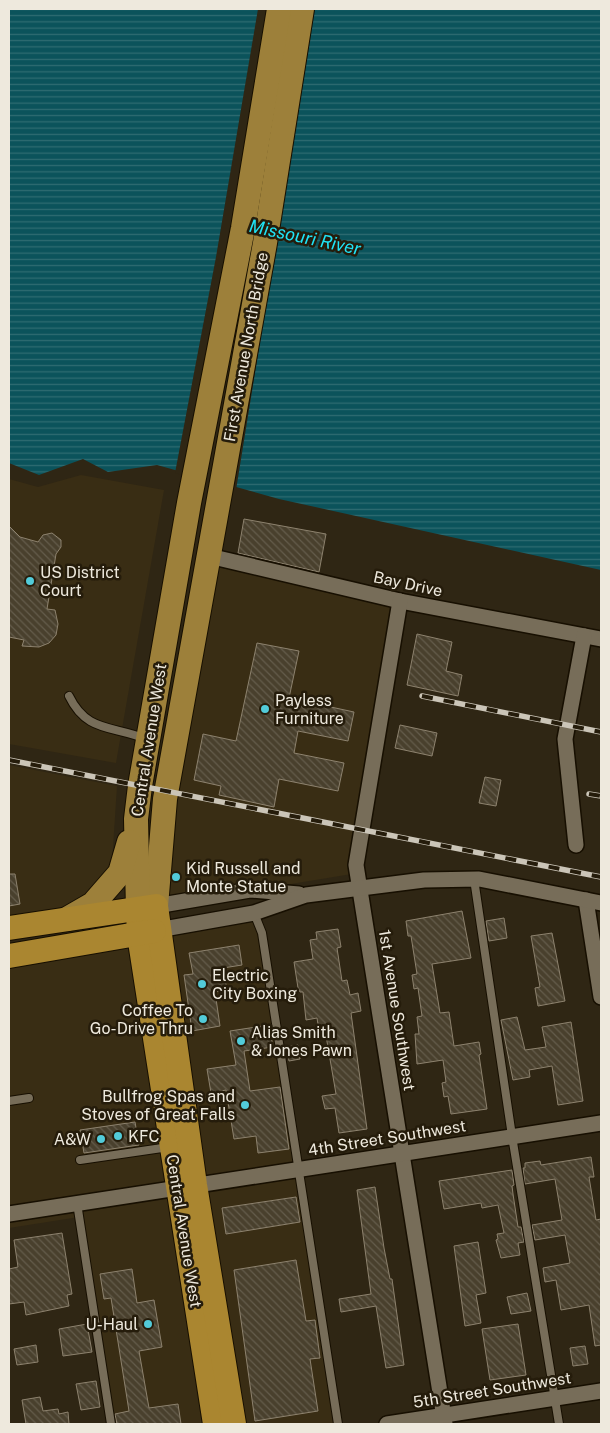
<svg xmlns="http://www.w3.org/2000/svg" width="610" height="1433" font-family="'Public Sans',sans-serif">
<style>
.built{fill:#392d14}
.water{fill:url(#water-rules)}
.pier{fill:#2f2614}
.building{fill:url(#building-back-hatch);stroke:#8d826e}
.lines{fill:none;stroke-linecap:round;stroke-linejoin:round}
.service-casing{stroke:#170f01;stroke-width:10}
.minor-casing{stroke:#170f01;stroke-width:18}
.primary-casing{stroke:#170f01;stroke-width:26}
.trunk-casing{stroke:#170f01;stroke-width:26}
.service{stroke:#776d59;stroke-width:8}
.minor{stroke:#776d59;stroke-width:15}
.primary{stroke:#9d803a;stroke-width:24}
.trunk{stroke:#aa8630;stroke-width:24}
.rail-casing{stroke:#cbc5b8;stroke-width:5.5}
.rail{stroke:#251c0b;stroke-width:4;stroke-dasharray:11;stroke-linecap:butt}
.poi-dot{fill:#52cbd9;stroke:#251c0b;stroke-width:2}
.labels{text-anchor:middle;dominant-baseline:central;stroke-width:5;stroke-linejoin:round;paint-order:stroke}
.street-label{font-size:16px;fill:#eee9dd;stroke:#251c0b}
.poi-label{font-size:16px;fill:#eee9dd;stroke:#251c0b;text-anchor:start}
.water-label{font-size:18px;font-style:italic;fill:#1fe3f6;stroke:#251c0b}
</style>
<defs>
<pattern id="water-rules" width="6" height="5" patternUnits="userSpaceOnUse" patternTransform="scale(1.25)"><rect width="6" height="5" fill="#0b535b"/><path d="M0 2.5h6" fill="none" stroke="#2f6c72"/></pattern>
<pattern id="building-back-hatch" width="6" height="6" patternUnits="userSpaceOnUse" patternTransform="scale(1.25)"><rect width="6" height="6" fill="#49402d"/><path d="M-1 5l2 2M0 0l6 6M5-1l2 2" fill="none" stroke="#645c4b"/></pattern>
</defs>
<rect width="100%" height="100%" fill="#2f2614"/>
<!-- built -->
<g class="built">
<polygon points="81,475 164,490 116,763 9,744 9,479 38,487"/>
<polygon points="209,556 400,601 358,873 156,906"/>
<polygon points="9,765 117,786 112,863 93,904 9,928"/>
<polygon points="254,913 262,933 338,1424 235,1424 158,930"/>
<polygon points="139,935 215,1424 111,1424 79,1217 9,1228 9,956"/>
</g>
<!-- water -->
<polygon class="water" points="9,9 601,9 601,570 279,499 157,465 108,472 83,459 39,475 9,463"/>
<!-- pier -->
<polygon class="pier" points="258,9 314,9 236,490 175,473 216,257"/>
<!-- building -->
<g class="building">
<polygon points="244,519 326,534 319,572 238,553"/>
<polygon points="9,526 20,537 38,542 43,535 52,533 61,540 61,547 56,554 47,609 55,610 58,624 56,635 49,643 39,647 22,646 24,640 9,637"/>
<polygon points="417,634 452,642 446,671 462,675 458,696 407,685"/>
<polygon points="257,643 299,651 289,698 354,712 348,741 298,731 294,753 344,763 338,791 279,779 274,807 219,795 221,786 194,780 203,734 236,741"/>
<polygon points="400,725 437,733 432,756 395,748"/>
<polygon points="485,777 501,780 496,806 479,803"/>
<polygon points="9,874 15,874 20,904 9,906"/>
<polygon points="462,911 471,958 432,964 440,1013 449,1012 454,1046 479,1042 481,1054 479,1055 487,1109 451,1114 448,1096 444,1097 442,1083 446,1082 443,1060 417,1064 415,1034 419,1034 417,1017 422,1016 418,988 414,989 412,975 417,974 411,936 408,936 406,921"/>
<polygon points="504,918 507,938 489,941 486,921"/>
<polygon points="338,929 341,947 337,948 342,981 347,980 350,995 358,993 361,1011 351,1013 367,1129 339,1133 335,1108 325,1109 322,1096 336,1094 325,1030 319,1031 317,1018 306,1020 303,992 300,992 298,988 294,962 313,959 310,940 317,939 316,932"/>
<polygon points="552,933 565,1001 538,1006 535,988 540,987 531,936"/>
<polygon points="239,945 242,965 223,968 227,990 215,992 220,1026 192,1031 184,975 193,974 189,953"/>
<polygon points="517,1017 525,1050 546,1047 542,1027 571,1022 583,1101 558,1105 552,1066 529,1070 530,1077 513,1080 501,1020"/>
<polygon points="269,1025 273,1047 244,1051 250,1091 280,1087 289,1149 258,1153 256,1136 234,1139 226,1090 211,1093 207,1069 236,1065 230,1031"/>
<polygon points="298,1045 300,1059 289,1061 287,1047"/>
<polygon points="135,1122 139,1145 84,1153 80,1130"/>
<polygon points="591,1157 594,1177 589,1177 596,1220 601,1219 601,1345 595,1346 589,1305 561,1310 556,1280 545,1282 543,1268 570,1263 565,1235 535,1240 532,1225 562,1220 555,1179 525,1184 523,1168 525,1168 525,1163 540,1161 541,1165"/>
<polygon points="512,1170 514,1185 512,1186 513,1194 518,1227 521,1227 524,1242 518,1243 520,1255 501,1258 496,1240 498,1239 497,1234 504,1233 498,1205 482,1208 481,1203 444,1209 439,1181"/>
<polygon points="375,1187 384,1248 390,1279 392,1279 404,1365 386,1368 376,1306 341,1312 339,1299 371,1294 357,1190"/>
<polygon points="296,1197 300,1222 226,1234 222,1208"/>
<polygon points="62,1233 72,1294 67,1295 69,1306 26,1315 24,1302 9,1304 9,1269 18,1267 14,1240"/>
<polygon points="478,1242 486,1293 476,1295 481,1323 465,1326 454,1246"/>
<polygon points="296,1260 306,1321 315,1320 320,1358 310,1359 318,1411 255,1421 234,1270"/>
<polygon points="132,1269 137,1303 154,1300 162,1347 139,1351 149,1408 178,1404 181,1424 117,1424 115,1414 129,1411 111,1298 104,1299 100,1274"/>
<polygon points="527,1293 531,1311 511,1314 507,1297"/>
<polygon points="87,1324 92,1352 63,1356 59,1329"/>
<polygon points="518,1324 526,1375 490,1380 482,1329"/>
<polygon points="36,1345 38,1362 17,1365 14,1349"/>
<polygon points="585,1346 588,1364 573,1366 570,1348"/>
<polygon points="96,1381 100,1407 81,1410 76,1384"/>
<polygon points="40,1397 43,1411 58,1409 59,1414 68,1412 69,1424 26,1424 22,1400"/>
</g>
<g class="lines">
<defs>
<g id="service">
<path d="M69,696C87,733 112,725 146,739"/>
<polyline points="474,879 512,1136 559,1424"/>
<polyline points="254,913 262,933 338,1424"/>
<polyline points="9,1101 29,1098"/>
<polyline points="80,1160 169,1147"/>
<polyline points="77,1203 111,1424"/>
</g>
<g id="minor">
<polyline points="209,556 400,601 601,639"/>
<polyline points="400,601 356,865 445,1424"/>
<polyline points="576,845 565,739 584,636"/>
<polyline points="586,900 601,997"/>
<polyline points="156,906 250,890 299,894"/>
<polyline points="158,930 254,913 306,895 424,880 479,879 601,903"/>
<polyline points="9,1214 601,1123"/>
<polyline points="387,1424 601,1391"/>
</g>
<g id="primary">
<polyline points="156,906 165,799 265,243 302,9"/>
<polyline points="138,910 136,819 140,786 189,503 243,228 279,9"/>
<polyline points="67,919 93,904 120,873 129,842"/>
</g>
<g id="trunk">
<polyline points="138,910 139,935 215,1424"/>
<polyline points="9,928 156,906 195,1185 234,1424"/>
<polyline points="9,956 154,931"/>
</g>
</defs>
<!-- service casing -->
<use href="#service" class="service-casing"/>
<!-- minor casing -->
<use href="#minor" class="minor-casing"/>
<!-- primary casing -->
<use href="#primary" class="primary-casing"/>
<!-- trunk casing -->
<use href="#trunk" class="trunk-casing"/>
<!-- service -->
<use href="#service" class="service"/>
<!-- minor -->
<use href="#minor" class="minor"/>
<!-- primary -->
<use href="#primary" class="primary"/>
<!-- trunk -->
<use href="#trunk" class="trunk"/>
<defs>
<g id="rail">
<polyline points="422,696 601,732"/>
<polyline points="9,760 601,877"/>
<polyline points="589,794 601,796"/>
</g>
</defs>
<!-- rail casing -->
<use href="#rail" class="rail-casing"/>
<!-- rail -->
<use href="#rail" class="rail"/>
</g>
<!-- markers -->
<g class="poi-dot">
<circle cx="30" cy="581" r="5"/>
<circle cx="265" cy="709" r="5"/>
<circle cx="176" cy="877" r="5"/>
<circle cx="202" cy="984" r="5"/>
<circle cx="203" cy="1019" r="5"/>
<circle cx="241" cy="1041" r="5"/>
<circle cx="245" cy="1105" r="5"/>
<circle cx="118" cy="1136" r="5"/>
<circle cx="101" cy="1139" r="5"/>
<circle cx="148" cy="1324" r="5"/>
</g>
<g class="labels">
<!-- street labels -->
<g class="street-label">
<text transform="translate(246 347) rotate(-80)">First Avenue North Bridge</text>
<text transform="translate(408 584) rotate(12)">Bay Drive</text>
<text transform="translate(149 740) rotate(-81)">Central Avenue West</text>
<text transform="translate(397 1010) rotate(81)">1st Avenue Southwest</text>
<text transform="translate(387 1138) rotate(-9)">4th Street Southwest</text>
<text transform="translate(184 1231) rotate(81)">Central Avenue West</text>
<text transform="translate(492 1390) rotate(-9)">5th Street Southwest</text>
</g>
<!-- poi labels -->
<g class="poi-label">
<text x="40" y="572">US District<tspan x="40" dy="18">Court</tspan></text>
<text x="275" y="700">Payless<tspan x="275" dy="18">Furniture</tspan></text>
<text x="186" y="868">Kid Russell and<tspan x="186" dy="18">Monte Statue</tspan></text>
<text x="212" y="975">Electric<tspan x="212" dy="18">City Boxing</tspan></text>
<text x="193" y="1010" text-anchor="end">Coffee To<tspan x="193" dy="18">Go-Drive Thru</tspan></text>
<text x="251" y="1032">Alias Smith<tspan x="251" dy="18">&amp; Jones Pawn</tspan></text>
<text x="235" y="1096" text-anchor="end">Bullfrog Spas and<tspan x="235" dy="18">Stoves of Great Falls</tspan></text>
<text x="128" y="1136">KFC</text>
<text x="91" y="1139" text-anchor="end">A&amp;W</text>
<text x="138" y="1324" text-anchor="end">U-Haul</text>
</g>
<!-- water labels -->
<g class="water-label">
<text transform="translate(305 237) rotate(12)">Missouri River</text>
</g>
</g>
<!-- border -->
<rect width="610" height="1433" fill="none" stroke="#eee9dd" stroke-width="20"/>
</svg>
